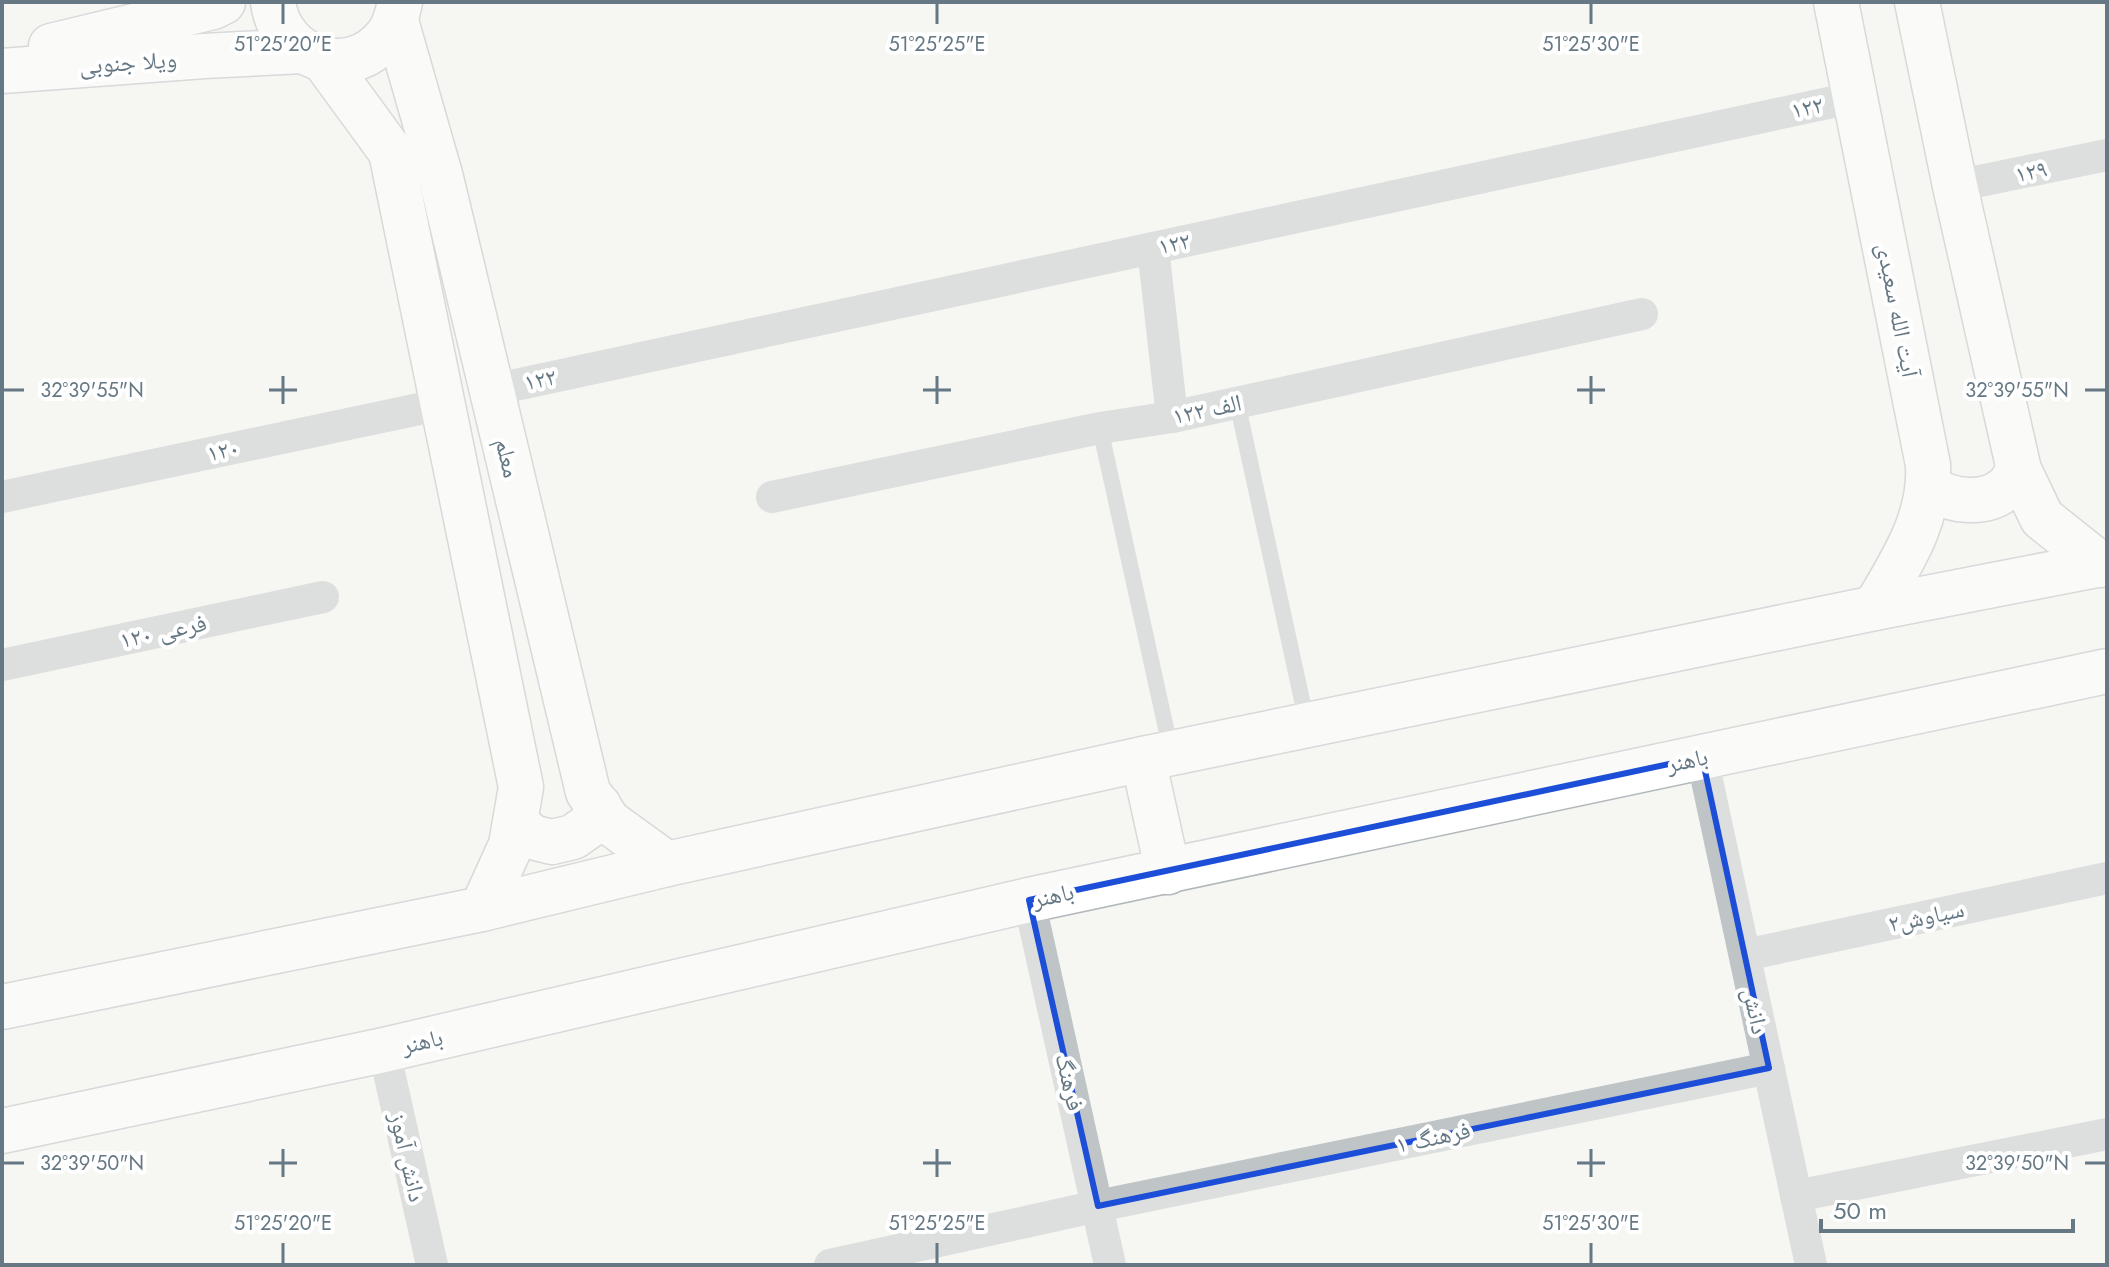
<svg xmlns="http://www.w3.org/2000/svg" width="2109" height="1267" font-family="Jost,'Noto Naskh Arabic',sans-serif">
<style>
.lines{fill:none;stroke-linecap:round;stroke-linejoin:round}
.secondary-casing{stroke:#b2b8bc;stroke-width:47}
.service{stroke:#bfc4c7;stroke-width:16}
.minor{stroke:#bfc4c7;stroke-width:32}
.secondary{stroke:#fff;stroke-width:44}
.marked{fill:none;stroke:#1d4ed8;stroke-width:6;stroke-linejoin:round}
.ticks{fill:none;stroke:#657884;stroke-width:3}
.labels{text-anchor:middle;dominant-baseline:central;stroke-width:8;stroke-linejoin:round;paint-order:stroke}
.street-label{font-size:24px;fill:#657884;stroke:#fff}
.ticks-label{font-size:20px;text-anchor:middle;fill:#657884;stroke:#fff;stroke-width:8;stroke-linejoin:round;paint-order:stroke}
</style>
<rect width="100%" height="100%" fill="#f6f6f3"/>
<g class="lines">
<defs>
<g id="secondary">
<path d="M273,2C280,58 349,83 386,37C395,27 397,15 400,2"/>
<path d="M1836,2L1928,465C1931,519 1901,563 1875,608"/>
<polyline points="1917,2 1955,186 2019,470 2042,518 2101,565"/>
<polyline points="396,21 441,178 588,792 609,822 667,864"/>
<polyline points="51,46 213,7 223,2"/>
<polyline points="323,59 391,152 521,787 511,845 482,909"/>
<polyline points="2,71 204,56 302,51"/>
<path d="M1929,487C1950,502 1988,507 2008,486C2012,482 2015,475 2019,470"/>
<polyline points="1143,759 1168,872"/>
<polyline points="516,823 532,837 552,842 573,837 590,825 599,806"/>
<polyline points="2,1007 482,909 667,864 1143,759 1875,608 2107,563"/>
<polyline points="2,1131 384,1050 1029,900 2107,671"/>
</g>
</defs>
<!-- secondary casing -->
<use href="#secondary" class="secondary-casing"/>
<!-- service -->
<g class="service">
<polyline points="1237,402 1307,723"/>
<polyline points="1100,428 1171,751"/>
</g>
<!-- minor -->
<g class="minor">
<polyline points="1955,186 2107,155"/>
<polyline points="1153,248 1172,417"/>
<polyline points="492,390 1856,97"/>
<polyline points="2,497 443,404"/>
<polyline points="772,497 1100,428 1172,417 1642,314"/>
<polyline points="2,665 323,597"/>
<polyline points="1702,757 1811,1265"/>
<polyline points="1029,900 1110,1265"/>
<polyline points="1745,955 2107,878"/>
<polyline points="384,1050 432,1265"/>
<polyline points="1796,1196 2107,1134"/>
<polyline points="830,1265 1098,1206 1769,1068"/>
</g>
<!-- secondary -->
<use href="#secondary" class="secondary"/>
</g>
<!-- marked area -->
<path d="M0 0H2109V1267H0ZM1702,757L1769,1068L1098,1206L1029,900Z" fill="#f6f6f3" fill-opacity=".55" fill-rule="evenodd"/>
<path class="marked" d="M1702,757L1769,1068L1098,1206L1029,900Z"/>
<!-- ticks -->
<path class="ticks" d="M283,4V24M937,4V24M1591,4V24M283,376V404M937,376V404M1591,376V404M4,390H24M269,390H297M923,390H951M1577,390H1605M2085,390H2105M283,1149V1177M937,1149V1177M1591,1149V1177M4,1163H24M269,1163H297M923,1163H951M1577,1163H1605M2085,1163H2105M283,1243V1263M937,1243V1263M1591,1243V1263"/>
<g class="labels">
<!-- street labels -->
<g class="street-label">
<text transform="translate(128 62) rotate(-4)">ویلا جنوبی</text>
<text transform="translate(1807 107) rotate(-12)">۱۲۲</text>
<text transform="translate(2031 171) rotate(-12)">۱۲۹</text>
<text transform="translate(1174 243) rotate(-12)">۱۲۲</text>
<text transform="translate(1898 310) rotate(79)">آیت الله سعیدی</text>
<text transform="translate(540 379) rotate(-12)">۱۲۲</text>
<text transform="translate(1207 409) rotate(-12)">۱۲۲ الف</text>
<text transform="translate(223 450) rotate(-12)">۱۲۰</text>
<text transform="translate(508 458) rotate(77)">معلم</text>
<text transform="translate(163 631) rotate(-12)">۱۲۰ فرعی</text>
<text transform="translate(1687 760) rotate(-12)">باهنر</text>
<text transform="translate(1053 895) rotate(-12)">باهنر</text>
<text transform="translate(1926 916) rotate(-12)">سیاوش۲</text>
<text transform="translate(1756 1011) rotate(78)">دانش</text>
<text transform="translate(422 1041) rotate(-13)">باهنر</text>
<text transform="translate(1070 1082) rotate(77)">فرهنگ</text>
<text transform="translate(1433 1137) rotate(-12)">فرهنگ ۱</text>
<text transform="translate(408 1157) rotate(77)">دانش آموز</text>
</g>
</g>
<g class="ticks-label">
<text x="283" y="51">51°25'20"E</text>
<text x="937" y="51">51°25'25"E</text>
<text x="1591" y="51">51°25'30"E</text>
<text x="92" y="397">32°39'55"N</text>
<text x="2017" y="397">32°39'55"N</text>
<text x="92" y="1170">32°39'50"N</text>
<text x="2017" y="1170">32°39'50"N</text>
<text x="283" y="1230">51°25'20"E</text>
<text x="937" y="1230">51°25'25"E</text>
<text x="1591" y="1230">51°25'30"E</text>
</g>
<!-- border -->
<rect width="2109" height="1267" fill="none" stroke="#657884" stroke-width="8"/>
<!-- scale -->
<path d="M1821 1219v12h252v-12" fill="none" stroke="#657884" stroke-width="4"/>
<text x="1833" y="1219" font-size="24" fill="#657884" stroke="#ffffff" stroke-width="6" paint-order="stroke">50 m</text>
</svg>
